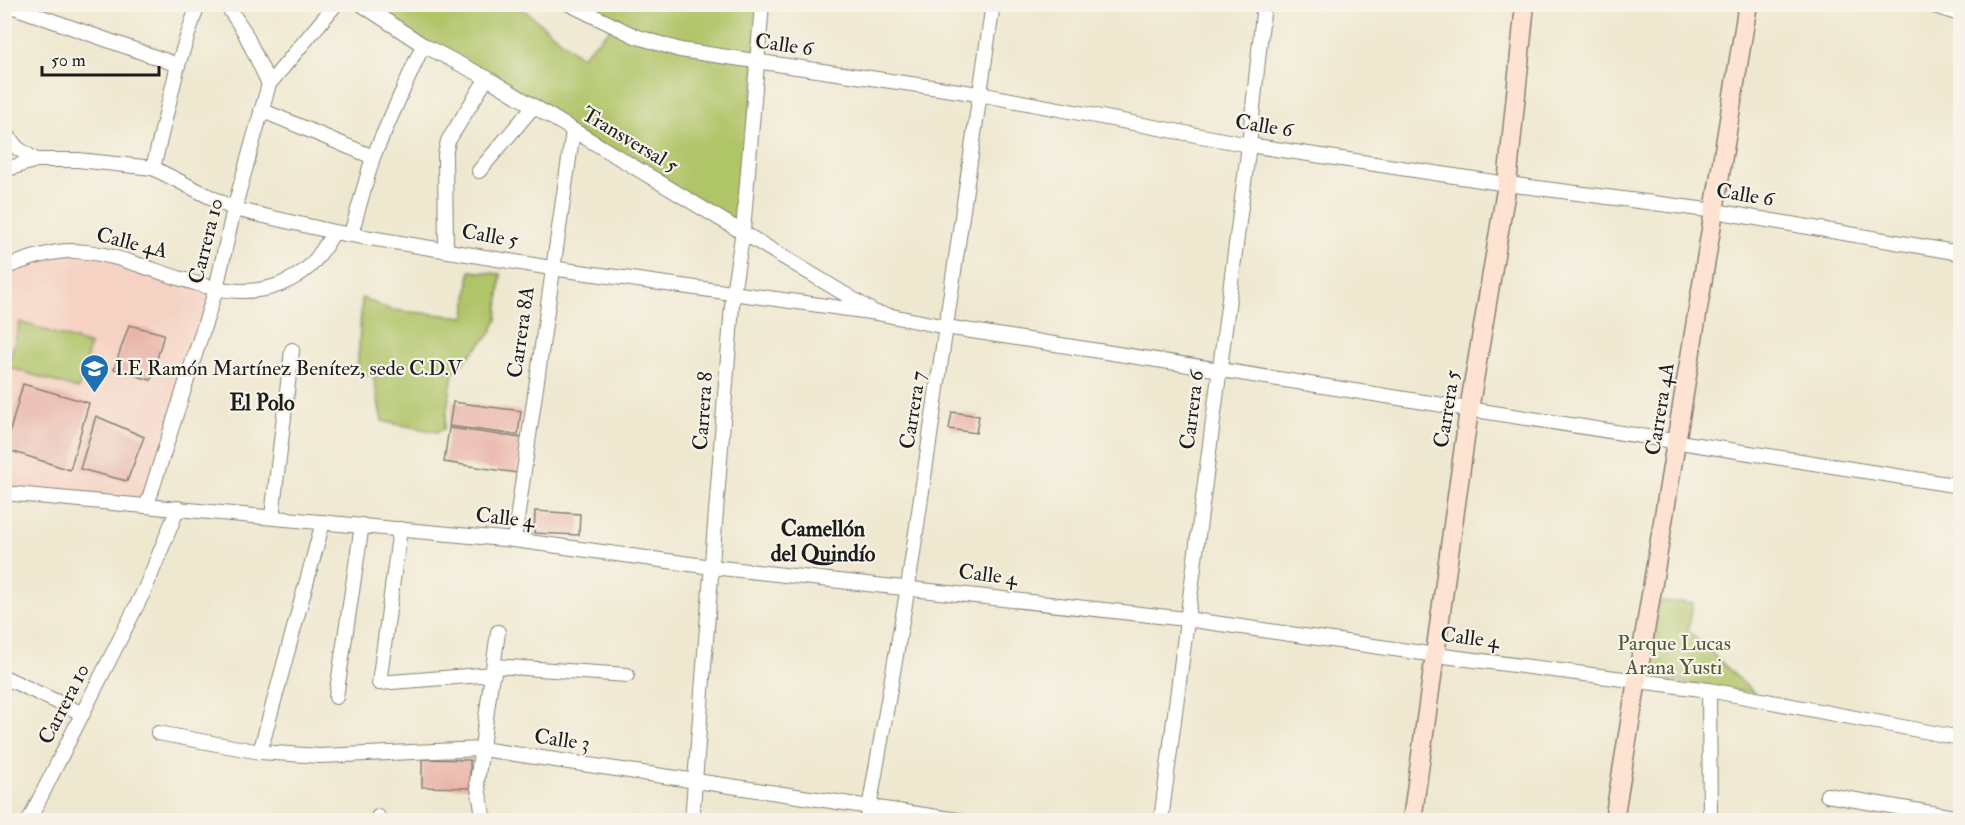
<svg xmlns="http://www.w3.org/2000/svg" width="1965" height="825" font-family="'IM FELL Double Pica',serif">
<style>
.built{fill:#f5d2c2}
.green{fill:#b0c468;stroke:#667042;stroke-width:1.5}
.building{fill:#e9b3a8}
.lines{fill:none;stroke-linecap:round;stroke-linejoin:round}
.minor-casing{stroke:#868276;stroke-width:16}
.secondary-casing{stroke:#868276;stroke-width:21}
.minor{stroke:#fff;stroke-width:14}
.secondary{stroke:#fee3d2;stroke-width:18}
.labels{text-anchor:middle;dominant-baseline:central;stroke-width:4.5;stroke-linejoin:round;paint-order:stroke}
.street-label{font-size:21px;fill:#1c1c1c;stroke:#f7f3e8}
.poi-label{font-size:21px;fill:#1c1c1c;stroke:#f7f3e8;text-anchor:start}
.park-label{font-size:21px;fill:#505737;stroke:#f7f3e8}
.neighbourhood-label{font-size:22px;font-weight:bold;fill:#1c1c1c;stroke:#f7f3e8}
</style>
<rect width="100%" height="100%" fill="#f7f3e8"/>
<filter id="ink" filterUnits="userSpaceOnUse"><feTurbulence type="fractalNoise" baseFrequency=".0167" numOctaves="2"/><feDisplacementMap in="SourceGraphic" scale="12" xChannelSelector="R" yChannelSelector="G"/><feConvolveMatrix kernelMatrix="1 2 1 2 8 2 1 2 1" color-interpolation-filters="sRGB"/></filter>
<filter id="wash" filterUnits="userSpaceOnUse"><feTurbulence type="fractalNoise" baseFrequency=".008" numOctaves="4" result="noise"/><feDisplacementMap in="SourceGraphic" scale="24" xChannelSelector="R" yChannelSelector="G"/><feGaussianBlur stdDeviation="1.35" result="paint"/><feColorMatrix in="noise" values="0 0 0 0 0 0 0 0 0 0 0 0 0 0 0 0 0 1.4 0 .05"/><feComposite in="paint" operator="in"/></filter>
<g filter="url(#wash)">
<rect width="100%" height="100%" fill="#efe8d0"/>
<!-- built -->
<polygon class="built" points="70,251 121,259 214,295 147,505 5,493 4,270"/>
<!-- green -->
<g class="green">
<polygon points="361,5 518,5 581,57 613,26 569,5 762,5 738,228"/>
<polygon points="470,271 501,274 497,320 490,334 453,373 444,429 437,432 382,421 373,375 357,374 362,298 391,310 465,317"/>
<polygon points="20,322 90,345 78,389 8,367"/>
<polygon points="1658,601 1693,603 1688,631 1754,693 1642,677"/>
</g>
<g id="blocks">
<!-- building -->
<g class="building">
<polygon points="129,325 164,334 151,380 114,369"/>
<polygon points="23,384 89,403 70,470 5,449"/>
<polygon points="453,402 521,411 518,435 449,426"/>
<polygon points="952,412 979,416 976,433 949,429"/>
<polygon points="96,416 144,437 127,481 80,469"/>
<polygon points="449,428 522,438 517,473 444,462"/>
<polygon points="535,511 580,514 579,535 534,533"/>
<polygon points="422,759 470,760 470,788 422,787"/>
</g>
</g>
</g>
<g filter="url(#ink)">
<use href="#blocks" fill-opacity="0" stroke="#868276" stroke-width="1.5"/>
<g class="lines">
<defs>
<g id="minor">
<polyline points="5,4 178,65"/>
<polyline points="226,4 244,31 269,84"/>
<polyline points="361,4 423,45 487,78 871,310"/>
<polyline points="569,4 635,36 680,50 979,94 1249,145 1507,184 1715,211 1960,253"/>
<polyline points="1928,4 1960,14"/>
<polyline points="261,110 373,157"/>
<polyline points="4,130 17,148 36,160 78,160 153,168 234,209 334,232 551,268 877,313 946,327 1960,486"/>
<polyline points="153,168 178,65 198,4"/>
<polyline points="4,170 36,160"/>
<polyline points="479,171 533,107"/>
<polyline points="351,234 373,157 423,45"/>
<polyline points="446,250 445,155 448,141 487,78"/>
<path d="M4,268C24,260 49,251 71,251C150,251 237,330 310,266C319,257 327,243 334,232"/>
<polyline points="4,493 514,540 712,567 1186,619 1436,655 1709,690 1960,738"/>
<polyline points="147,505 216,289 234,209 269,84 336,4"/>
<polyline points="272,516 292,350"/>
<polyline points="400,529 379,683 494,674"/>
<polyline points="514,540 573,131"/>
<polyline points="494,666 627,675"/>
<polyline points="4,677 83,714"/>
<polyline points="1709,690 1710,820"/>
<polyline points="336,697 362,525"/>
<polyline points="158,733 260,752 320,756 482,749 958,820"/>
<polyline points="260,752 323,522"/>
<polyline points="1827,795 1960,818"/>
<polyline points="378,817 380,820"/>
<polyline points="29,820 145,589 178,508"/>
<polyline points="484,820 477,782 498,632"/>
<polyline points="692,820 733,293 743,231 762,4"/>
<polyline points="867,820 908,587 993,4"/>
<polyline points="1161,820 1249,145 1264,4"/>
</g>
<g id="secondary">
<polyline points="1412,820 1469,410 1507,184 1525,4"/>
<polyline points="1614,820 1748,4"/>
</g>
</defs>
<!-- minor casing -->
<use href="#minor" class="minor-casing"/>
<!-- secondary casing -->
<use href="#secondary" class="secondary-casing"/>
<!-- minor -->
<use href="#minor" class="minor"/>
<!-- secondary -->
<use href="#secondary" class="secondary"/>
</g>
</g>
<!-- icons -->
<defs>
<symbol id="school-pin" viewBox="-11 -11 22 30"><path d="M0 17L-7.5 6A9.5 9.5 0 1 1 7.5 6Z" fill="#1f6fb2" stroke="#f7f3e8"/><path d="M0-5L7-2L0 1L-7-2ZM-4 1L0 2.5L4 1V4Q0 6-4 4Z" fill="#fff"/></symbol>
</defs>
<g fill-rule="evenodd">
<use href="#school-pin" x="78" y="352" width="33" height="45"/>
</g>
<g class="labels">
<!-- street labels -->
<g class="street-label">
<text transform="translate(784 45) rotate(8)">Calle 6</text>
<text transform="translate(1264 126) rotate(9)">Calle 6</text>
<text transform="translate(630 140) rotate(31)">Transversal 5</text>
<text transform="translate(1745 195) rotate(9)">Calle 6</text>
<text transform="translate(490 236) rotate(10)">Calle 5</text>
<text transform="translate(206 241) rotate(-76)">Carrera 10</text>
<text transform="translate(132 243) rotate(14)">Calle 4A</text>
<text transform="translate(521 332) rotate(-82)">Carrera 8A</text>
<text transform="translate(1447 409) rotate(-81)">Carrera 5</text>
<text transform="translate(1660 409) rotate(-81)">Carrera 4A</text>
<text transform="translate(913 410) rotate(-81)">Carrera 7</text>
<text transform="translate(1192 410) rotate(-83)">Carrera 6</text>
<text transform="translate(703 411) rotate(-86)">Carrera 8</text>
<text transform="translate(505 518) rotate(6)">Calle 4</text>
<text transform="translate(988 575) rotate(7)">Calle 4</text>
<text transform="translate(1470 638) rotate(7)">Calle 4</text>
<text transform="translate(64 704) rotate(-63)">Carrera 10</text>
<text transform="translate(562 740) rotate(8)">Calle 3</text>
</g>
<!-- poi labels -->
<g class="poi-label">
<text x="115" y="368">I.E Ramón Martínez Benítez, sede C.D.V</text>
</g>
<!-- park labels -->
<g class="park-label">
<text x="1674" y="643">Parque Lucas<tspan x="1674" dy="24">Arana Yusti</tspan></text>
</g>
<!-- neighbourhood labels -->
<g class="neighbourhood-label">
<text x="262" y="403">El Polo</text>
<text x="823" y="529">Camellón<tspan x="823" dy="25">del Quindío</tspan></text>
</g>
</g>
<!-- margin -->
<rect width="1965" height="825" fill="none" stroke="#f7f3e8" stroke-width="24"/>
<!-- scale -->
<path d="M42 66v9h117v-9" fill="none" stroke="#1c1c1c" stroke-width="3"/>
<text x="51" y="66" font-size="18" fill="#1c1c1c" stroke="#f7f3e8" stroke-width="4.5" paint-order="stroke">50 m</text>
</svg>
